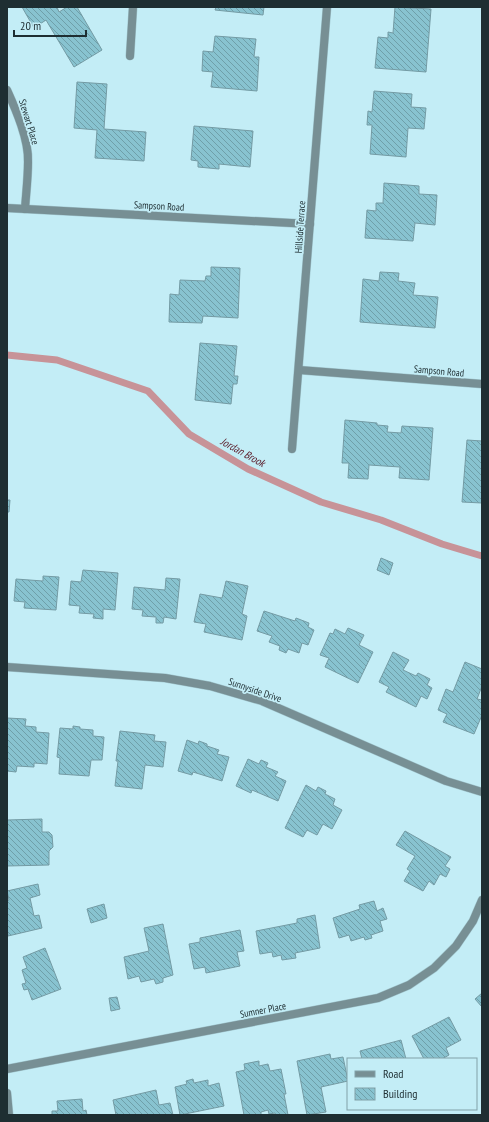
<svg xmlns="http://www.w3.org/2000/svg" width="489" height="1122" font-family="'PT Sans Narrow',sans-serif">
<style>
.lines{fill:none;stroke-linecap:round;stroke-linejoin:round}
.stream{stroke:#c79398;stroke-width:7}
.building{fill:url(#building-back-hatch);stroke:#749ba4}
.service-casing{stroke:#a2c7cf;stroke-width:9}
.minor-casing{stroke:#a2c7cf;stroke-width:9}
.service{stroke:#778f94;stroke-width:8}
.minor{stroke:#778f94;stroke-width:8}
.labels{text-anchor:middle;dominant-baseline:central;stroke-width:3.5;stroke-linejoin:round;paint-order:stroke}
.street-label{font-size:10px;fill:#1e2e32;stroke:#c3edf6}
.water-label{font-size:11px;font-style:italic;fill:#5a1a28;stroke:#c3edf6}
</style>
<defs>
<pattern id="building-back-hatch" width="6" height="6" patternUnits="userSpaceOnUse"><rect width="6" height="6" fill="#88c3d0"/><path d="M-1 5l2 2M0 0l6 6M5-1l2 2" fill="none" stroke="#6f9fa9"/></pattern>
</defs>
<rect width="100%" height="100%" fill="#c3edf6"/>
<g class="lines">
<!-- stream -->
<polyline class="stream" points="7,355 57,360 148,391 189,434 248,469 321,502 381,520 442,544 482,556"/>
</g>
<!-- building -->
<g class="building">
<polygon points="22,7 57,7 59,12 67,7 77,7 102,50 74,67 46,20 34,28"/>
<polygon points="216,7 264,7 263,15 215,10"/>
<polygon points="395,7 431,9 426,72 375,68 378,37 388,38 388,32 393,33"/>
<polygon points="215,36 256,39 254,57 259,57 257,91 211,87 213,72 202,71 203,51 213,52"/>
<polygon points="77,82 107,84 104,129 146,132 144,161 95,158 97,130 74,128"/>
<polygon points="374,91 412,94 411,107 426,108 424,129 408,128 406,157 370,154 372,125 367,125 368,111 372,112"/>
<polygon points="194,126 253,131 250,167 219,164 219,169 198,167 198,161 191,160"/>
<polygon points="384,183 419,186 419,194 437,195 435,225 415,223 413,241 365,238 367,210 376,211 376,203 383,203"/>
<polygon points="211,267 240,268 238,318 203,316 202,323 169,322 170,294 179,295 180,280 205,281 206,276 211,276"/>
<polygon points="380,272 399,273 398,281 415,283 413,295 438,297 435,328 360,322 363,279 379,281"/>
<polygon points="200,343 237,346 234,376 238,376 237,384 233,384 231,404 195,400"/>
<polygon points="345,420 377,423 377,425 388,426 387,432 401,433 402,426 433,428 429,480 399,478 400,467 369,465 368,479 348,478 349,463 342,463"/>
<polygon points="467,440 482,441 482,503 462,502"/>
<polygon points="7,500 10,500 9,512 7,512"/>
<polygon points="381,558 393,563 389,575 377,570"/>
<polygon points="83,570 118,573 115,610 103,609 103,619 93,618 94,614 79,613 80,606 69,605 71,581 81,582"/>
<polygon points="43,576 59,577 56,610 24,608 25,602 14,601 16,579 43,581"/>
<polygon points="166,578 180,579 176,619 164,617 163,623 156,623 156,617 142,616 143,610 132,609 134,587 165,590"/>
<polygon points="226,581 248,586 242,614 247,616 242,640 204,632 206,624 194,622 200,594 222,598"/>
<polygon points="264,611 295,621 296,618 309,623 308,627 314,630 308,645 302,643 299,653 288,649 286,653 279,650 280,646 269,642 272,636 257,631"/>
<polygon points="348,628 364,635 359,645 373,652 358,683 325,667 329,658 320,655 330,633 333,634 335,629 345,634"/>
<polygon points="393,652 409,660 403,670 416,676 418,673 430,679 427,685 432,688 427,699 421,696 416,707 386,692 389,687 379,682"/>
<polygon points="465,662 482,669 482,686 477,699 482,700 482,715 474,734 443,722 447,714 438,710 446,689 453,692"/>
<polygon points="7,718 26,719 25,726 36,727 36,732 49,733 47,764 34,763 34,767 17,766 16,772 7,771"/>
<polygon points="73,726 80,727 80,729 93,730 93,736 104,737 102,760 91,760 89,776 59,774 60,758 57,757 60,728 73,729"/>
<polygon points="120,731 155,735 154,741 166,742 163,767 145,765 142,789 115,786 118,761 116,761"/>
<polygon points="187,740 198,744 199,741 207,744 207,746 219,750 217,754 229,757 222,781 193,772 192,775 178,771"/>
<polygon points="248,759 259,764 261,760 268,763 266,767 278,772 275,776 286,781 278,801 252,790 251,793 236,786"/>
<polygon points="306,785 316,791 318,787 326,791 325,794 335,799 333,805 342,810 332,829 323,824 317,835 307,830 303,837 285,828"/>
<polygon points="42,819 42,832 49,832 52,835 53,847 49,851 49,865 7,866 7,820"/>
<polygon points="405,831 451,857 445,866 450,869 446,877 440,874 434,885 429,881 423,891 404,881 410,871 407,869 415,856 396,845"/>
<polygon points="38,884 40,895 30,898 34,916 39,915 42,928 8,936 7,929 7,901 9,900 7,891"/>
<polygon points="374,901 377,911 383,908 387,919 380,921 383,931 371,935 372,938 365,940 364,937 351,941 349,935 339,938 333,918 360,909 359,905"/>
<polygon points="104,904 107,918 91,923 87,909"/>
<polygon points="315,915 320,948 295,953 296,958 282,960 281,955 273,957 272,952 260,954 256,931 297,923 297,919"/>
<polygon points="163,924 173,975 163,978 163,982 156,984 154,979 141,982 139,976 128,979 124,957 149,951 144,928"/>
<polygon points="240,930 244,951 237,952 240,966 206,973 205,967 194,969 189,944 200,942 200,938"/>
<polygon points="45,948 61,989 32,1000 28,989 24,990 22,984 26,983 22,970 27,968 23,957"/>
<polygon points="482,993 482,1007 475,999"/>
<polygon points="117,997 120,1009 111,1011 109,998"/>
<polygon points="449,1017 461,1040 446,1048 449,1055 442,1059 424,1059 412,1036"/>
<polygon points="401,1040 406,1059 362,1059 360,1051"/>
<polygon points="330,1054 331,1059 343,1057 348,1081 321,1087 326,1112 307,1115 297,1061"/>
<polygon points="259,1061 259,1066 268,1064 270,1071 281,1069 286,1094 284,1094 288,1115 276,1115 275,1113 269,1114 268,1110 261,1112 261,1115 244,1115 236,1072 245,1070 244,1064"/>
<polygon points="193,1079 194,1083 208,1080 208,1086 219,1083 224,1106 180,1115 175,1087 187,1084 186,1081"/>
<polygon points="156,1090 159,1105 170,1103 173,1115 116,1115 113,1100"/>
<polygon points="82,1099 83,1111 86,1110 87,1115 52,1115 52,1111 58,1111 57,1101"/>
</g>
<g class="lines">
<defs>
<polyline id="service" points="130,56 133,7"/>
<g id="minor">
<path d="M7,90C16,110 29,140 28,162C28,178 26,194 25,209"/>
<polyline points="7,208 310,224"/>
<polyline points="299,370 482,384"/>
<polyline points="292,449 327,7"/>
<polyline points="7,667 165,678 210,686 262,701 446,781 482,792"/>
<polyline points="7,1069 378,998 409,985 434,968 456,946 473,921 482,900"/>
<polyline points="7,1093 9,1115"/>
</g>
</defs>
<!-- service casing -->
<use href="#service" class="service-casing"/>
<!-- minor casing -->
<use href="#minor" class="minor-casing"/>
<!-- service -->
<use href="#service" class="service"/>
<!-- minor -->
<use href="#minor" class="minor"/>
</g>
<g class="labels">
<!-- street labels -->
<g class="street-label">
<text transform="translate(29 122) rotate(73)">Stewart Place</text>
<text transform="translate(159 206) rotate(3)">Sampson Road</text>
<text transform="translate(300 227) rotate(-86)">Hillside Terrace</text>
<text transform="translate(439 371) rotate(5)">Sampson Road</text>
<text transform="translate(255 690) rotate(19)">Sunnyside Drive</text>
<text transform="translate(263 1010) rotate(-11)">Sumner Place</text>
</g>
<!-- water labels -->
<g class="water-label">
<text transform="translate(243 452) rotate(29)">Jordan Brook</text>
</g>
</g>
<!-- border -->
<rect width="489" height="1122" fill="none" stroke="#1e2e32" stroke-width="16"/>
<!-- legend -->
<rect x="347" y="1058" width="130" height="52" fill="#c3edf6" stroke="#81a1a8"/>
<rect x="355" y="1071" width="20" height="6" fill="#778f94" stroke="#81a1a8"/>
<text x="383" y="1078" font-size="12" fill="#1e2e32">Road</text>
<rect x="355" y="1088" width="20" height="12" fill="url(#building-back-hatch)" stroke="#81a1a8"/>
<text x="383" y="1098" font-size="12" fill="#1e2e32">Building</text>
<!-- scale -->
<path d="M14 30v6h72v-6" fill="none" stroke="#1e2e32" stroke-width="2"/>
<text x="20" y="30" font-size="12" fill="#1e2e32" stroke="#c3edf6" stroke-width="3" paint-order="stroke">20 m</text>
</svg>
